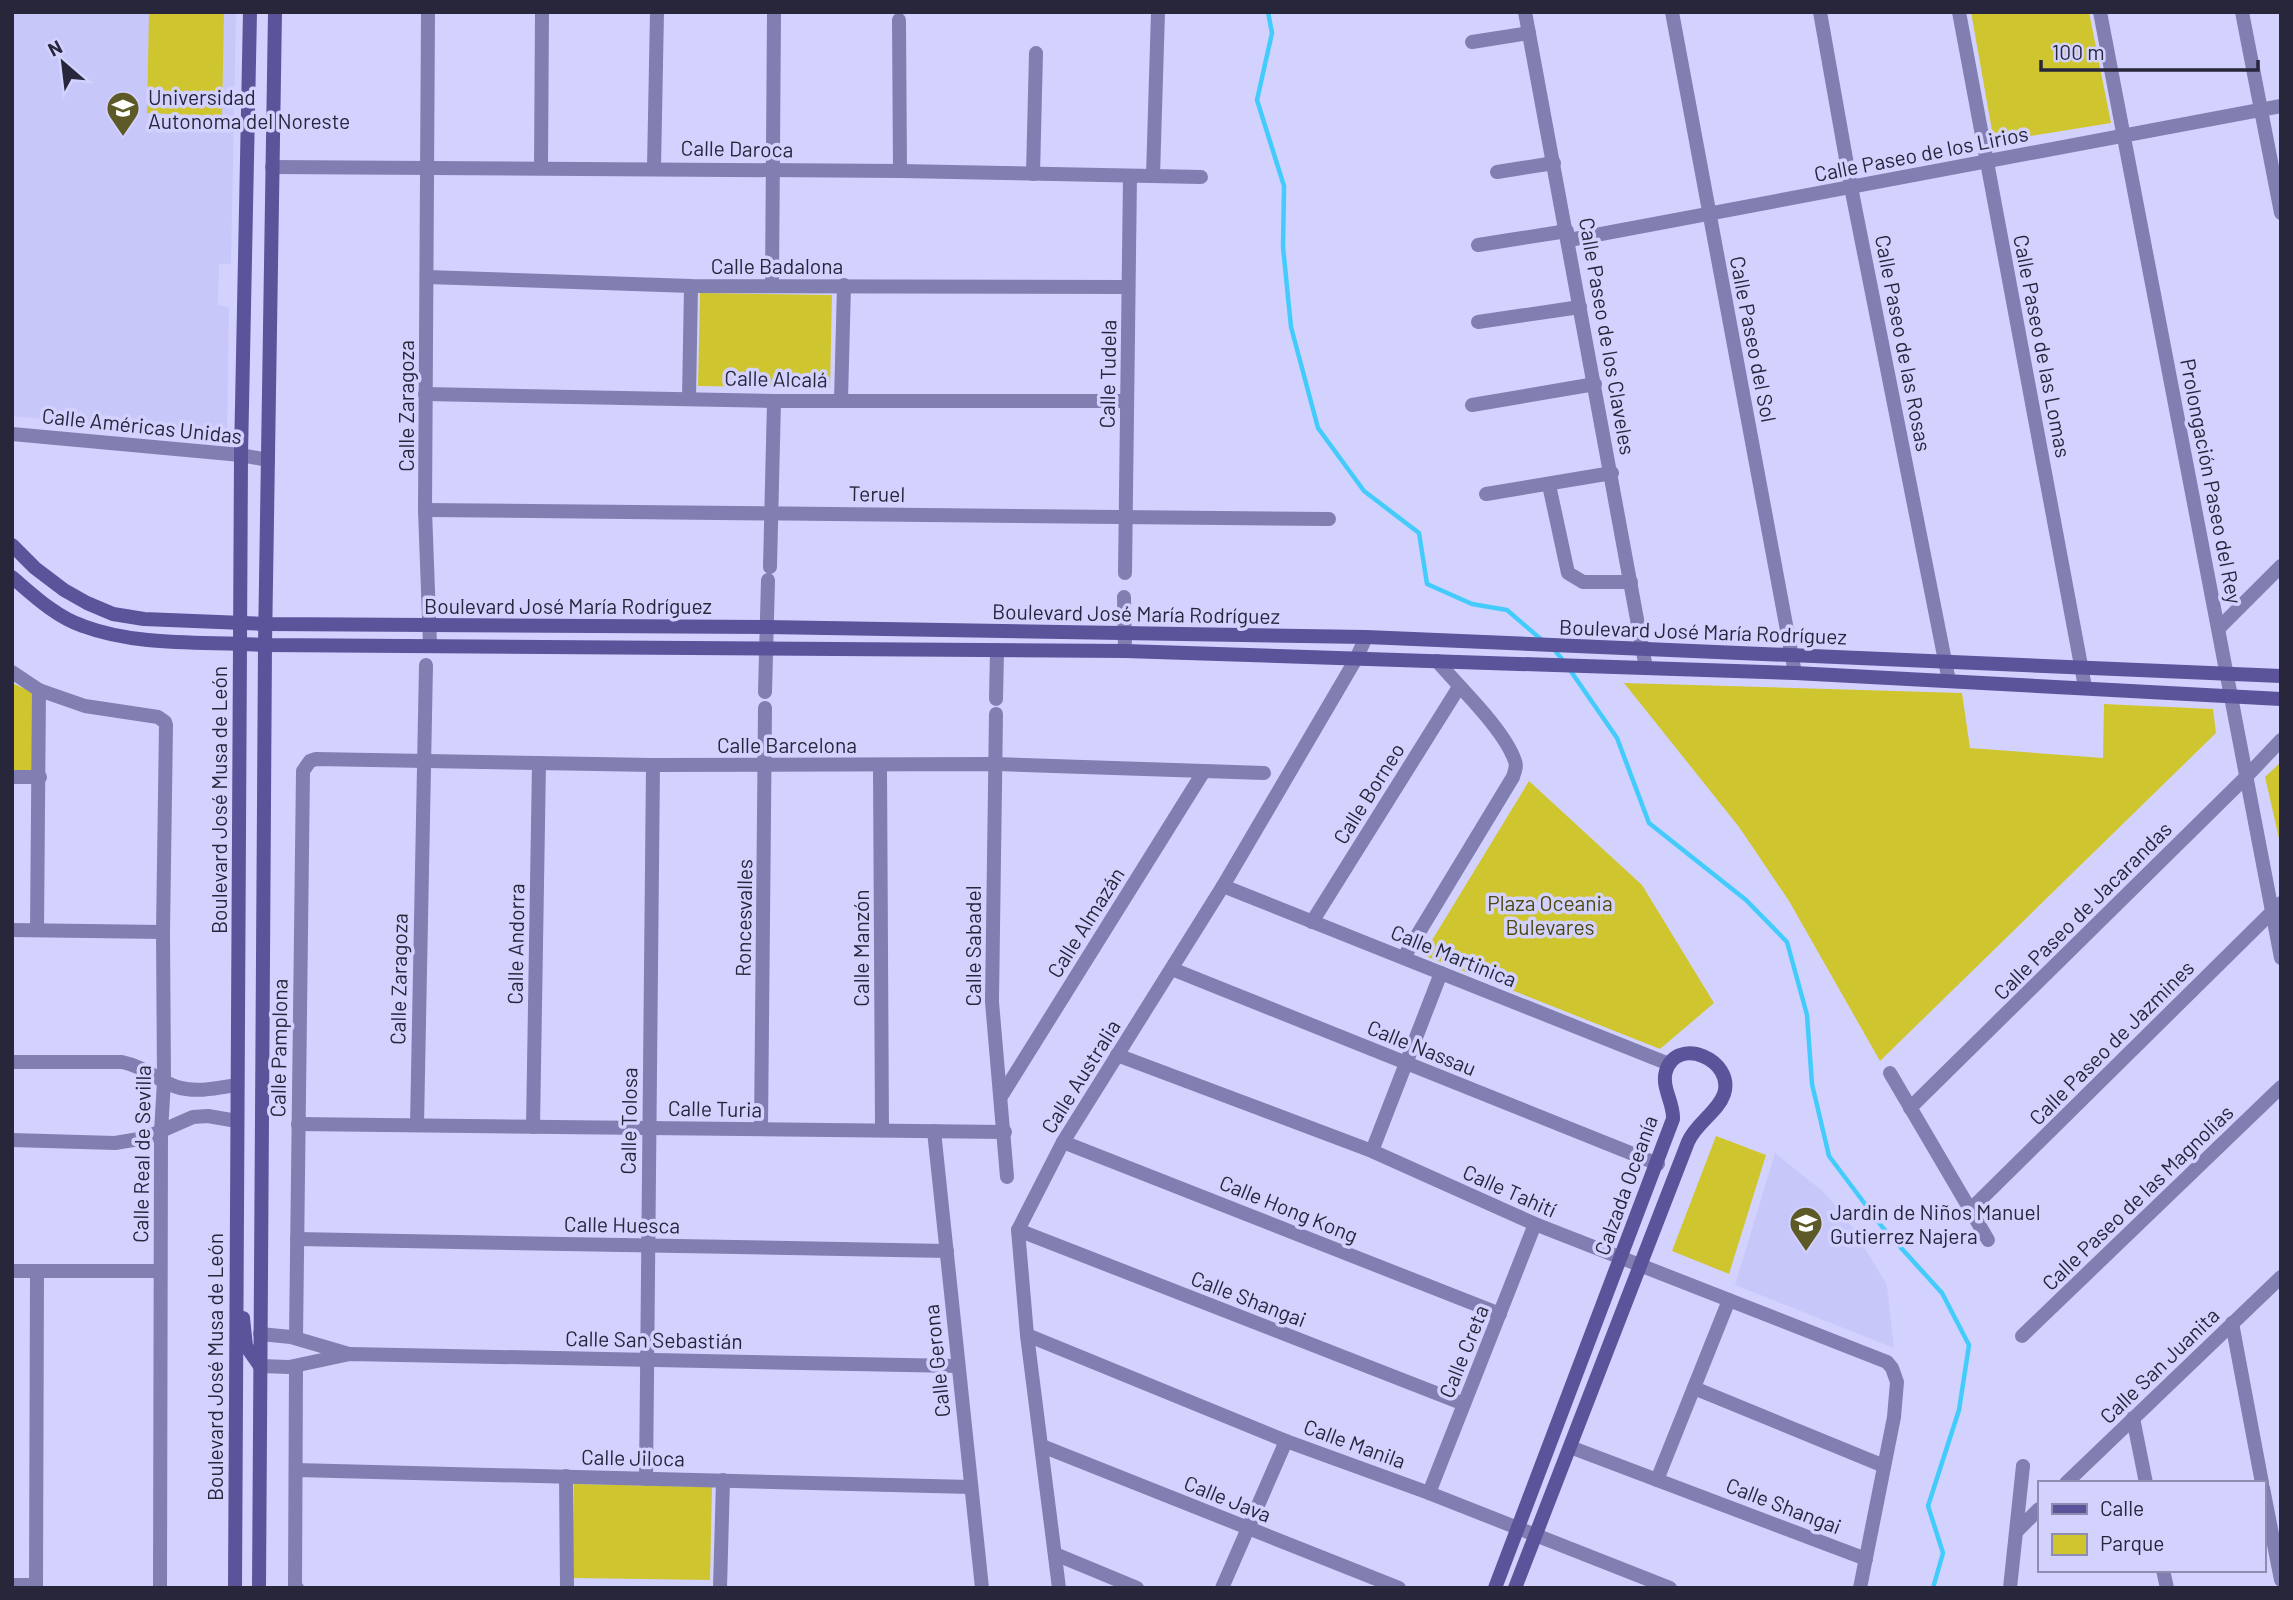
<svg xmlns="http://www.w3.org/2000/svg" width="2293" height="1600" font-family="Barlow,sans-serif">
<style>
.built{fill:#c8c7fa}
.green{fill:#cfc62f}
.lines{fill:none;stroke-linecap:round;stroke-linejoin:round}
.stream{stroke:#43ccfb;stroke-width:4.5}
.street{stroke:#817fb1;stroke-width:14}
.secondary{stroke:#5b549b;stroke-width:14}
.labels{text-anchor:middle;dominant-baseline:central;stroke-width:7;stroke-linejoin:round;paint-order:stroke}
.poi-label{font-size:21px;fill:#27263b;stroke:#d3d2ff;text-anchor:start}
.street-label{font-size:21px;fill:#27263b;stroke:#d3d2ff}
.park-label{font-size:21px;fill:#4e4a0d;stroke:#d3d2ff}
</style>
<rect width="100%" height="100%" fill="#d3d2ff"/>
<!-- built -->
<g class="built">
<polygon points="12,12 236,12 231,264 219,264 218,305 229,307 227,438 12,416"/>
<polygon points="1775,1153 1825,1193 1849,1222 1887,1285 1894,1348 1735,1285"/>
</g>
<!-- green -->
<g class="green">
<polygon points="149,12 224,12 222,116 147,113"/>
<polygon points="1971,12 2089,12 2111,123 1994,142"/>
<polygon points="700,293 832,295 830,388 698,386"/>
<polygon points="12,683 34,693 34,771 12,771"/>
<polygon points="1624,683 1962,693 1970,748 2103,758 2104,704 2213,709 2216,733 1880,1061 1789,901 1739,827"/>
<polygon points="2281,762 2281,847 2265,777"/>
<polygon points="1529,781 1642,885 1714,1003 1660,1049 1423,955"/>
<polygon points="1716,1136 1766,1155 1729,1274 1672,1251"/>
<polygon points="574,1484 712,1487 710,1580 572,1578"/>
</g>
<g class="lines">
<!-- stream -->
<g class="stream">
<polyline points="1268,12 1272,33 1257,100 1284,186 1283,247 1291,327 1318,428 1364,491 1419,533 1427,584 1472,604 1507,610 1543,641"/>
<polyline points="1553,648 1565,663"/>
<polyline points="1570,670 1617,738 1649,823 1746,900 1787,942 1807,1015 1812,1084 1829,1156 1883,1228 1942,1293 1969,1345 1959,1410 1928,1506 1943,1553 1933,1588"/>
</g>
<!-- street -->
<g class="street">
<polyline points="428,12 425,510 430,645"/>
<polyline points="1525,12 1646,668"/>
<polyline points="1672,12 1795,673"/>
<polyline points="1820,12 1851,187 1949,681"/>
<polyline points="1959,12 2085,687"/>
<polyline points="2100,12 2281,958"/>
<polyline points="2242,12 2281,213"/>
<polyline points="899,20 900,171"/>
<polyline points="1472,42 1529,33"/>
<polyline points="272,167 900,171 1201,177"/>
<polyline points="541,167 542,12"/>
<polyline points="654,168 657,12"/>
<polyline points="1497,172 1554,163"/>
<polyline points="1033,174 1036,53"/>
<polyline points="1153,176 1158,12"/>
<polyline points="1569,240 2281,106"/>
<polyline points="1478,245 1567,231"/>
<polyline points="427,277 691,286 1128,287"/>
<polyline points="772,285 774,12"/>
<polyline points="1478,322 1580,307"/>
<polyline points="425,394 774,401 1127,401"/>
<polyline points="689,398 691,286"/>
<polyline points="841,400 844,285"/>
<polyline points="1472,405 1595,384"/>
<polyline points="12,434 241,455 268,460"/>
<polyline points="1549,485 1568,573 1583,582 1631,582"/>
<polyline points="1486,494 1612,473"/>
<polyline points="425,510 1329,519"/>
<polyline points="770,567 774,401"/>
<polyline points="1125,573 1130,176"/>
<polyline points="1124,597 1125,651"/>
<polyline points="2219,628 2281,566"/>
<polyline points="12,672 39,690 85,706 158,717 165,722 166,725 163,932 164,1081 161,1132 160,1588"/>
<polyline points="765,692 768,580"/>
<polyline points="996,699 997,650"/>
<polyline points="996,714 992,1002 1007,1177"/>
<polyline points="880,765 882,1130"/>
<polyline points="12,777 40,777"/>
<polyline points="1223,886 1669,1064"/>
<polyline points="1312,922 1459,687"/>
<polyline points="12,930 163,932"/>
<polyline points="37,930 39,690"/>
<path d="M1404,957L1513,777C1515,771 1517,766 1515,761C1504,729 1459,687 1437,661"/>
<polyline points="1172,969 1658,1164"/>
<polyline points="1117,1055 1372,1151 1535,1224 1887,1362 1892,1368 1897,1382 1894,1417 1860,1588"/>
<path d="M12,1062H122C146,1067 156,1080 177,1087C196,1093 218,1088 237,1085"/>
<polyline points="1890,1073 1988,1240"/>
<polyline points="1002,1095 1204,771"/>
<polyline points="1910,1108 2246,777 2281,740"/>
<polyline points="298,1124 1005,1132"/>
<polyline points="417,1125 426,665"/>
<polyline points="533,1127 539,763"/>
<polyline points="761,1129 765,708"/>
<polyline points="934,1131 982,1588"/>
<polyline points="12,1140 115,1143 145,1138 193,1117 208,1116 237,1121"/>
<polyline points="1063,1142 1500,1314"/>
<polyline points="1372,1151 1441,973"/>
<polyline points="1970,1210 2281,903"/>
<polyline points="1018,1230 1464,1404"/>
<polyline points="297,1239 947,1251"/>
<polyline points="12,1271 160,1271"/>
<polyline points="2232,1323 2262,1483"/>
<polyline points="260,1334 291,1337 349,1354"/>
<polyline points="1027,1335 1286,1441 1429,1493 1670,1588"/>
<polyline points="2022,1336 2281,1087"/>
<polyline points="296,1338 303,771 310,761 316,759 653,765 996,764 1264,773"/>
<polyline points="260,1366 289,1367 350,1354 957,1366"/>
<polyline points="296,1366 295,1588 297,1588"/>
<polyline points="1694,1388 1884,1466"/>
<polyline points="2133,1418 2146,1483"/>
<polyline points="1042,1446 1399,1588"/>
<polyline points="1570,1447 1866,1559"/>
<polyline points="296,1470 970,1487"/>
<polyline points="566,1476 567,1588"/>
<polyline points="646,1479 653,765"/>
<polyline points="1657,1480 1729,1300"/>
<polyline points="2066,1483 2281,1277"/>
<polyline points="2263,1488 2281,1580"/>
<polyline points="1429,1493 1535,1224"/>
<polyline points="2017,1531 2039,1509"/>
<polyline points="1055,1554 1137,1588"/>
<polyline points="2163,1570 2167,1588"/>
<polyline points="12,1585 36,1585"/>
<polyline points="36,1588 37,1271"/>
<polyline points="720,1588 723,1480"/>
<polyline points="1059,1588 1027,1335 1018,1230 1063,1142 1223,886 1356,659 1366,637"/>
<polyline points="1222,1588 1286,1441"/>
<polyline points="2010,1588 2023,1466"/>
</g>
<!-- secondary -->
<g class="secondary">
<polyline points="12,545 35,568 64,590 87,603 113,614 144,619 266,624 766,627 1366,637 2281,676"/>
<path d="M12,577C33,595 56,617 83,626C139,647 206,641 265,645L1125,651L1795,673L2281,699"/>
<polyline points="243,1318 246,1346 260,1366"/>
<polyline points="235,1588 241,455 250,12"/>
<polyline points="259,1588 265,645 275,12"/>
<path d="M1495,1588L1673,1119C1674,1103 1661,1087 1666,1071C1677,1035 1735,1060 1724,1094C1718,1112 1696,1123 1688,1142L1515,1588"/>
</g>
</g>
<!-- icons -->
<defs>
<symbol id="university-pin" viewBox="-11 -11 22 30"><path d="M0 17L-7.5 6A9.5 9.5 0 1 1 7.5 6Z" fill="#5d5a27" stroke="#d3d2ff"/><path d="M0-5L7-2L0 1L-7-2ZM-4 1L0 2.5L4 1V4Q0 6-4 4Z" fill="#fff"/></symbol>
<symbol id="school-pin" viewBox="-11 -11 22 30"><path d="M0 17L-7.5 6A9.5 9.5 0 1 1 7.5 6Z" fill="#5d5a27" stroke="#d3d2ff"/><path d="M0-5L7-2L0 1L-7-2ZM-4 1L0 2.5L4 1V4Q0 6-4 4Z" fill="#fff"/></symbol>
</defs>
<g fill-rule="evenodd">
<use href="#university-pin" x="104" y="89" width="38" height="52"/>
<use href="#school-pin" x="1787" y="1204" width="38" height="52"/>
</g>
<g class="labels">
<!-- poi labels -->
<g class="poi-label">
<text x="148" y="96">Universidad<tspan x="148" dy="24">Autonoma del Noreste</tspan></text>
<text x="1830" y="1211">Jardin de Niños Manuel<tspan x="1830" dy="24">Gutierrez Najera</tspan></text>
</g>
<!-- street labels -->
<g class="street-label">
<text transform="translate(737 148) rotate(1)">Calle Daroca</text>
<text transform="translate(1921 153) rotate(-11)">Calle Paseo de los Lirios</text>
<text x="777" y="265">Calle Badalona</text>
<text transform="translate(1608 336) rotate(80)">Calle Paseo de los Claveles</text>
<text transform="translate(1754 339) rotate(79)">Calle Paseo del Sol</text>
<text transform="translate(1904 343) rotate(79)">Calle Paseo de las Rosas</text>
<text transform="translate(2043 346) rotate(79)">Calle Paseo de las Lomas</text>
<text transform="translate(1107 374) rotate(-89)">Calle Tudela</text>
<text transform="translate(776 378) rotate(1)">Calle Alcalá</text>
<text transform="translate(405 406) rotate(-90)">Calle Zaragoza</text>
<text transform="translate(142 425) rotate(6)">Calle Américas Unidas</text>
<text transform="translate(2212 481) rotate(79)">Prolongación Paseo del Rey</text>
<text transform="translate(877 493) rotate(1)">Teruel</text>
<text x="568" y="605">Boulevard José María Rodríguez</text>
<text transform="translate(1136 613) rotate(1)">Boulevard José María Rodríguez</text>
<text transform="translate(1703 631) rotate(2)">Boulevard José María Rodríguez</text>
<text x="787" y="744">Calle Barcelona</text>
<text transform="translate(1368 793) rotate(-58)">Calle Borneo</text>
<text transform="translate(218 800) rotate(-90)">Boulevard José Musa de León</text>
<text transform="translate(2082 910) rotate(-45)">Calle Paseo de Jacarandas</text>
<text transform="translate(743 918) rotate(-89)">Roncesvalles</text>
<text transform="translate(1085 922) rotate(-58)">Calle Almazán</text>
<text transform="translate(515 944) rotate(-89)">Calle Andorra</text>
<text transform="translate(972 946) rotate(-90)">Calle Sabadel</text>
<text transform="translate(860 948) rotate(-90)">Calle Manzón</text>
<text transform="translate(1454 955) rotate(22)">Calle Martinica</text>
<text transform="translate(398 979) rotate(-89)">Calle Zaragoza</text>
<text transform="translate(2111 1042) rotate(-45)">Calle Paseo de Jazmines</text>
<text transform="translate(1422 1047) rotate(22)">Calle Nassau</text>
<text transform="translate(278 1048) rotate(-89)">Calle Pamplona</text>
<text transform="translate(1080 1076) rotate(-58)">Calle Australia</text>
<text transform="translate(715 1108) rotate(1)">Calle Turia</text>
<text transform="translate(628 1121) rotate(-89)">Calle Tolosa</text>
<text transform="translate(141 1154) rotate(-89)">Calle Real de Sevilla</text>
<text transform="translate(1625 1185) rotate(-70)">Calzada Oceanía</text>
<text transform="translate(1510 1190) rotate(24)">Calle Tahití</text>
<text transform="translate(2137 1197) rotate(-44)">Calle Paseo de las Magnolias</text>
<text transform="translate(1289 1208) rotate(22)">Calle Hong Kong</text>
<text transform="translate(622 1224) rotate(1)">Calle Huesca</text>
<text transform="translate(1249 1298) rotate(21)">Calle Shangai</text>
<text transform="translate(654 1339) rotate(1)">Calle San Sebastián</text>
<text transform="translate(1463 1351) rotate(-68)">Calle Creta</text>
<text transform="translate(936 1361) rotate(-96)">Calle Gerona</text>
<text transform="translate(2159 1365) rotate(-44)">Calle San Juanita</text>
<text transform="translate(214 1367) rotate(-90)">Boulevard José Musa de León</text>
<text transform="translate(1355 1443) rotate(20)">Calle Manila</text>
<text transform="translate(633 1457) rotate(1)">Calle Jiloca</text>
<text transform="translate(1228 1498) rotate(22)">Calle Java</text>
<text transform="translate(1784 1505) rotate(21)">Calle Shangai</text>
</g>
<!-- park labels -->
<g class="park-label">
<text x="1550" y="902">Plaza Oceania<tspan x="1550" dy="24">Bulevares</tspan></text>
</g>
</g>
<!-- border -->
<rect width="2293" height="1600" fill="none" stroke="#27263b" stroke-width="28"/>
<!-- legend -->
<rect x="2038" y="1481" width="228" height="91" fill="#d3d2ff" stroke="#8e8db1" stroke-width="2"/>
<rect x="2052" y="1504" width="35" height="10" fill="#5b549b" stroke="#8e8db1" stroke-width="2"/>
<text x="2100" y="1516" font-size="21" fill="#27263b">Calle</text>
<rect x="2052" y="1534" width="35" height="21" fill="#cfc62f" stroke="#8e8db1" stroke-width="2"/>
<text x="2100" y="1551" font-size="21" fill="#27263b">Parque</text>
<!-- north arrow -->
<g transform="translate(63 63) rotate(332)" stroke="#d3d2ff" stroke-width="5" paint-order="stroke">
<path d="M0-5L12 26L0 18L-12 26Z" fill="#27263b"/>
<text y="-10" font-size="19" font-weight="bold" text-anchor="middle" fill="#27263b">N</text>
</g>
<!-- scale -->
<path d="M2041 60v10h217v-10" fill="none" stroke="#27263b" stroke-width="3.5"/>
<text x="2052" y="60" font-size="21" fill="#27263b" stroke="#d3d2ff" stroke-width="5" paint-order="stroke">100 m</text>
</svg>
